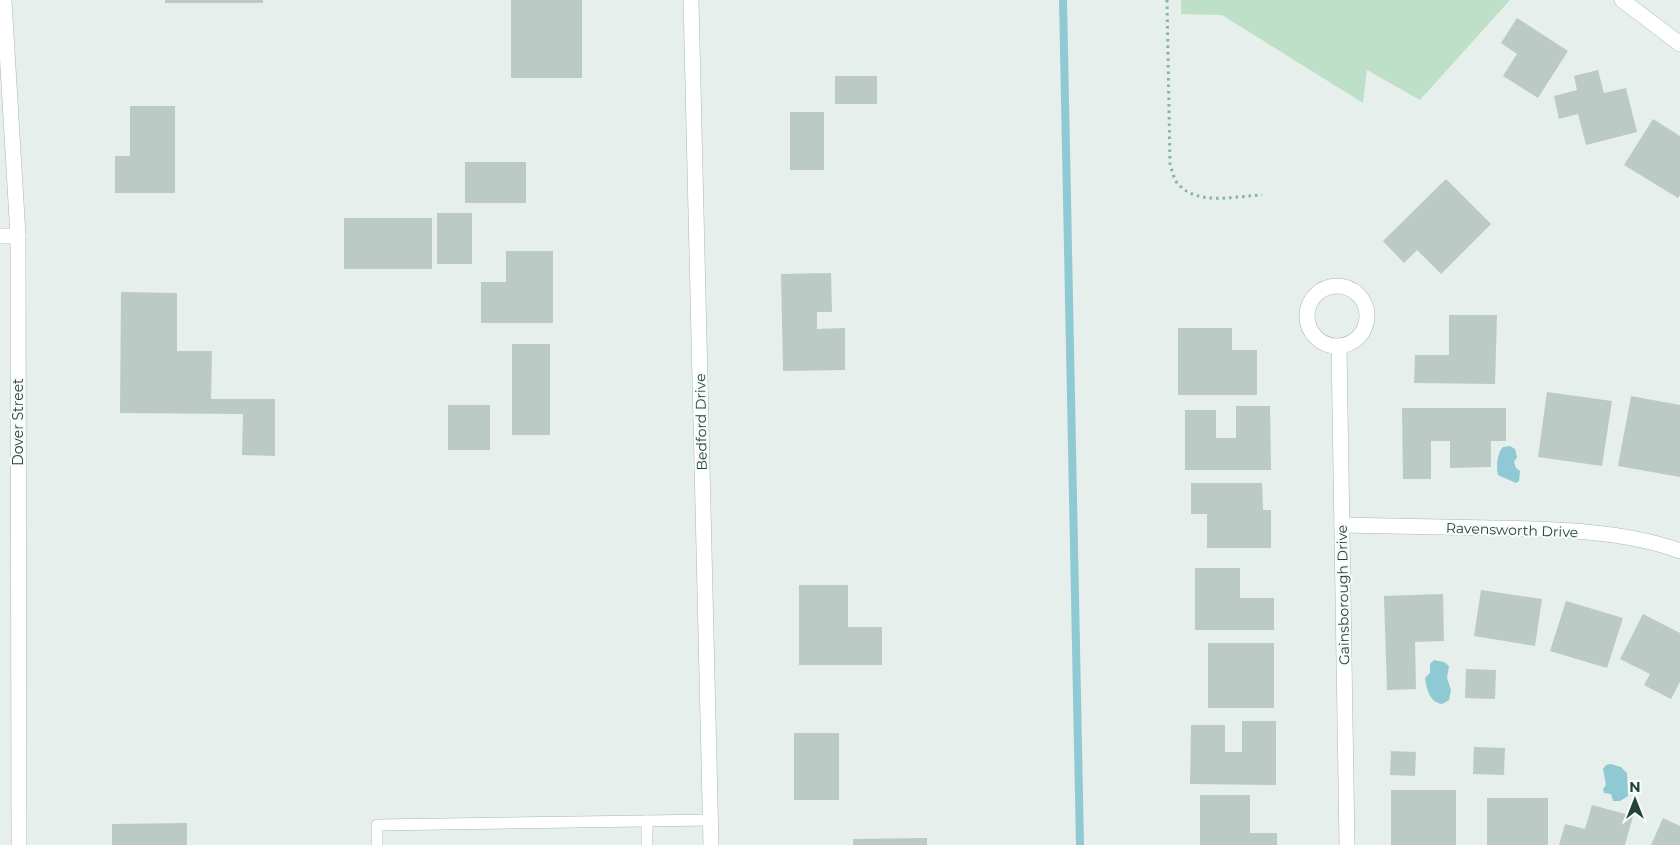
<svg xmlns="http://www.w3.org/2000/svg" width="1680" height="845" font-family="Montserrat,sans-serif">
<style>
.green{fill:#bfe0c8}
.water{fill:#8ec9d4}
.lines{fill:none;stroke-linecap:round;stroke-linejoin:round}
.stream{stroke:#8ec9d4;stroke-width:8}
.building{fill:#bbcac4}
.lane-casing{stroke:#a8b8b2;stroke-width:12}
.street-casing{stroke:#a8b8b2;stroke-width:16}
.path{stroke:#86b3a5;stroke-width:3;stroke-dasharray:2.5 4;stroke-linecap:butt}
.lane{stroke:#fff;stroke-width:11}
.street{stroke:#fff;stroke-width:15}
.labels{text-anchor:middle;dominant-baseline:central;stroke-width:4.5;stroke-linejoin:round;paint-order:stroke}
.street-label{font-size:14px;fill:#24423a;stroke:#f7fbf9}
</style>
<rect width="100%" height="100%" fill="#e6efeb"/>
<!-- green -->
<polygon class="green" points="1181,0 1510,0 1420,100 1367,70 1363,103 1222,15 1181,14"/>
<!-- water -->
<g class="water">
<path d="M1510,446L1515,449L1517,457L1514,462L1516,468L1520,471L1519,481L1516,483L1498,475C1496,467 1497,453 1503,447Z"/>
<path d="M1434,660L1444,662L1449,666L1447,678L1451,690L1449,700L1442,704C1429,702 1427,689 1425,678L1430,673V664Z"/>
<polygon points="1611,764 1621,767 1627,773 1628,796 1620,801 1613,801 1611,794 1604,793 1603,789 1606,785 1603,769 1606,765"/>
</g>
<g class="lines">
<!-- stream -->
<polyline class="stream" points="1063,0 1080,845"/>
</g>
<!-- building -->
<g class="building">
<rect x="165" y="0" width="98" height="3"/>
<rect x="511" y="0" width="71" height="78"/>
<polygon points="1517,18 1568,51 1538,98 1503,76 1517,54 1501,43"/>
<polygon points="1598,70 1604,93 1626,88 1637,132 1586,145 1578,114 1559,119 1554,96 1577,90 1574,76"/>
<rect x="835" y="76" width="42" height="28"/>
<polygon points="130,106 175,106 175,193 115,193 115,156 130,156"/>
<rect x="790" y="112" width="34" height="58"/>
<polygon points="1653,119 1680,136 1680,195 1678,198 1624,165"/>
<rect x="465" y="162" width="61" height="41"/>
<polygon points="1446,179 1491,224 1441,274 1417,250 1404,263 1383,241"/>
<rect x="437" y="213" width="35" height="51"/>
<rect x="344" y="218" width="88" height="51"/>
<polygon points="506,251 553,251 553,323 481,323 481,282 506,282"/>
<polygon points="831,273 832,312 817,312 817,329 845,328 845,370 783,371 781,274"/>
<polygon points="121,292 177,293 177,351 212,351 211,399 275,399 275,456 242,455 243,414 120,413"/>
<polygon points="1449,315 1497,315 1495,384 1414,383 1415,355 1449,355"/>
<polygon points="1178,328 1232,328 1232,350 1257,350 1257,395 1178,395"/>
<rect x="512" y="344" width="38" height="91"/>
<polygon points="1547,392 1612,401 1602,466 1538,457"/>
<polygon points="1631,396 1680,405 1680,477 1618,466"/>
<rect x="448" y="405" width="42" height="45"/>
<polygon points="1236,406 1270,406 1271,470 1185,470 1185,410 1216,410 1216,438 1236,438"/>
<polygon points="1402,408 1506,408 1506,441 1491,441 1491,467 1450,468 1450,441 1431,441 1431,479 1403,479"/>
<polygon points="1191,483 1262,483 1263,510 1271,510 1271,548 1207,548 1207,514 1191,514"/>
<polygon points="1195,568 1240,568 1240,598 1274,598 1274,630 1195,630"/>
<polygon points="799,585 848,585 848,627 882,627 882,665 799,665"/>
<polygon points="1481,590 1542,599 1535,646 1474,636"/>
<polygon points="1443,594 1444,641 1415,642 1416,689 1387,690 1384,596"/>
<polygon points="1566,601 1623,618 1607,668 1550,651"/>
<polygon points="1643,614 1680,633 1680,682 1671,699 1644,685 1650,674 1620,659"/>
<rect x="1208" y="643" width="66" height="65"/>
<polygon points="1466,669 1496,670 1495,699 1465,698"/>
<polygon points="1242,721 1276,721 1276,785 1190,784 1191,725 1225,725 1225,752 1242,752"/>
<rect x="794" y="733" width="45" height="67"/>
<polygon points="1474,747 1505,748 1504,775 1473,774"/>
<polygon points="1391,751 1416,752 1415,776 1390,775"/>
<rect x="1391" y="790" width="65" height="55"/>
<polygon points="1200,795 1250,795 1250,833 1277,833 1277,845 1200,845"/>
<rect x="1487" y="798" width="61" height="47"/>
<polygon points="1592,805 1633,816 1625,845 1559,845 1565,824 1585,829"/>
<polygon points="1663,818 1680,826 1680,845 1651,845"/>
<polygon points="187,823 187,845 112,845 112,824"/>
<polygon points="927,838 927,845 853,845 853,839"/>
</g>
<g class="lines">
<defs>
<g id="lane">
<polyline points="647,821 647,845"/>
<polyline points="377,845 377,825 710,820"/>
</g>
<g id="street">
<polyline points="4,0 18,236 19,845"/>
<polyline points="691,0 711,845"/>
<polyline points="1622,0 1680,44"/>
<polyline points="0,236 18,236"/>
<circle cx="1337" cy="316" r="30"/>
<polyline points="1339,346 1347,845"/>
<path d="M1342,525C1392,526 1441,527 1491,528C1550,529 1624,530 1680,551"/>
</g>
</defs>
<!-- lane casing -->
<use href="#lane" class="lane-casing"/>
<!-- street casing -->
<use href="#street" class="street-casing"/>
<!-- path -->
<path class="path" d="M1167,0L1170,164C1172,170 1174,181 1179,185C1199,206 1236,196 1262,195"/>
<!-- lane -->
<use href="#lane" class="lane"/>
<!-- street -->
<use href="#street" class="street"/>
</g>
<g class="labels">
<!-- street labels -->
<g class="street-label">
<text transform="translate(18 422) rotate(-90)">Dover Street</text>
<text transform="translate(701 422) rotate(-91)">Bedford Drive</text>
<text transform="translate(1512 530) rotate(2)">Ravensworth Drive</text>
<text transform="translate(1343 595) rotate(-91)">Gainsborough Drive</text>
</g>
</g>
<!-- north arrow -->
<g transform="translate(1635 800)" stroke="#f7fbf9" stroke-width="4" paint-order="stroke">
<path d="M0-4L9 19L0 12L-9 19Z" fill="#24423a"/>
<text y="-8" font-size="14" font-weight="bold" text-anchor="middle" fill="#24423a">N</text>
</g>
</svg>
